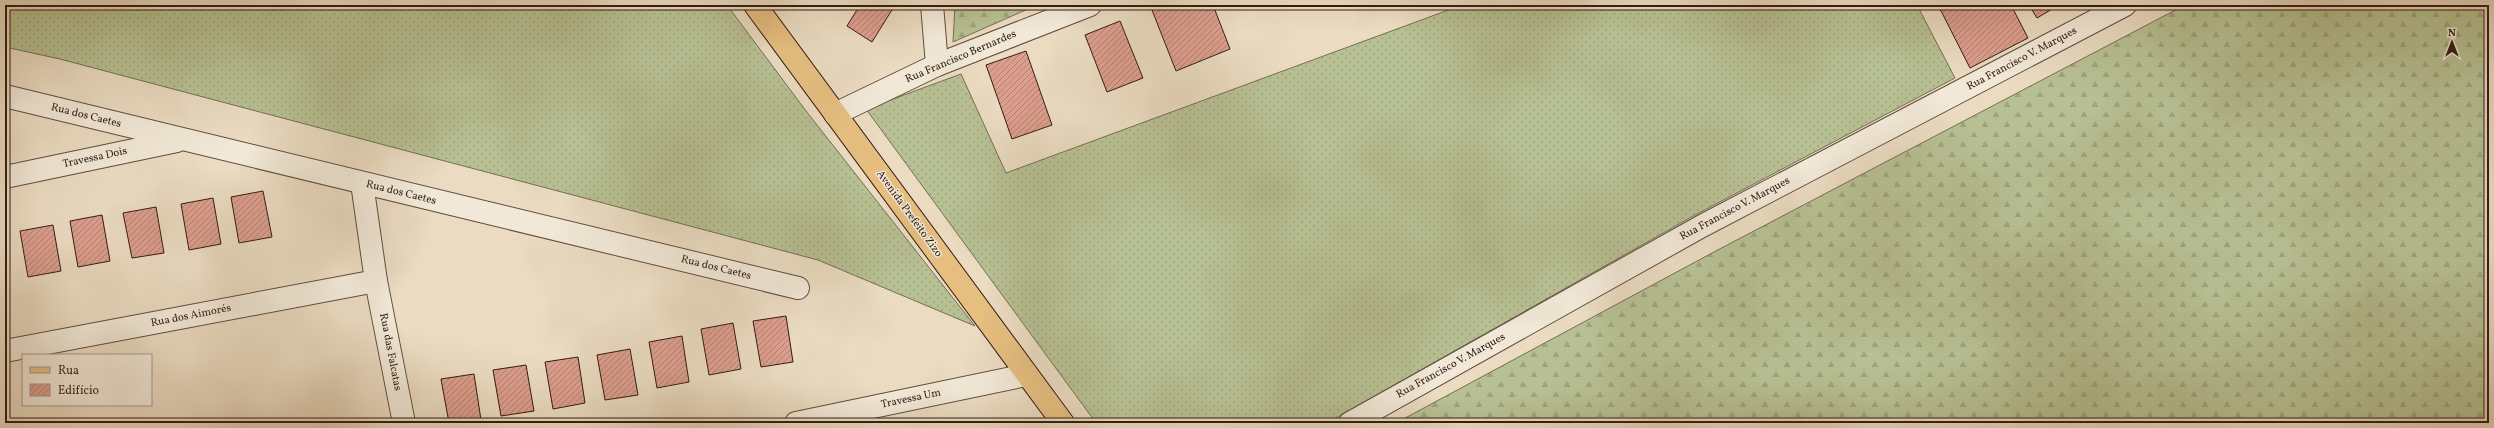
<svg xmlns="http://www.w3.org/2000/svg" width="2494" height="428" font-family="Vollkorn,serif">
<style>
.grass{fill:url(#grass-dots);stroke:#756e52}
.forest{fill:url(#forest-firs);stroke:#756e52}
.building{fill:url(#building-hatch);stroke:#331c12}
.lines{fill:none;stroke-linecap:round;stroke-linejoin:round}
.minor-casing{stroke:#614c3e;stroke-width:24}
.major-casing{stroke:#331c12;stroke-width:24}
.minor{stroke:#f1e8d7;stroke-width:22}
.major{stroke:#e5be80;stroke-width:22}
.labels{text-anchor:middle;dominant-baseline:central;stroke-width:3;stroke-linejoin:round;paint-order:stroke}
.street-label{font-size:11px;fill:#331c12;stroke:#f1e8d7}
</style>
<defs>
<pattern id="grass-dots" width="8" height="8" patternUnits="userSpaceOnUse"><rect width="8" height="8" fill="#b7c093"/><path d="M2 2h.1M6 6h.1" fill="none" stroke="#9ea47e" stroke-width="1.8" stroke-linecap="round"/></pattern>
<pattern id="forest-firs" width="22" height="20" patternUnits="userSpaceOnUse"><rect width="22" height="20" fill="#b7c093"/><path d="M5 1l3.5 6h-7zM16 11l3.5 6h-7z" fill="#9ea47e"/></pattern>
<pattern id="building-hatch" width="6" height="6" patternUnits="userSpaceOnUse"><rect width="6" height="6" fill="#dc9e8d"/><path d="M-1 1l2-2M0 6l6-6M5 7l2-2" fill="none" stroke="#b38072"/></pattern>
</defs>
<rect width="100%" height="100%" fill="#eadbc1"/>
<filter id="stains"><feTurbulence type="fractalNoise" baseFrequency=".005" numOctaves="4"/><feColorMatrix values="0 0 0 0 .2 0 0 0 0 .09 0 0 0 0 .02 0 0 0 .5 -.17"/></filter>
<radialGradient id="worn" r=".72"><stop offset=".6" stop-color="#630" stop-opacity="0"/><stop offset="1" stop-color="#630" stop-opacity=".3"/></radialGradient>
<!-- grass -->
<g class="grass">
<polygon points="5,5 727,5 806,111 975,326 818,260 60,59 5,47"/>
<polygon points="1462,5 1917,5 1955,78 1695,215 1327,423 1096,423 866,109 961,74 1006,173"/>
</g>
<!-- forest -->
<g class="forest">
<polygon points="955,5 1037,5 953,42"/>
<polygon points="2185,5 2489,5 2489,423 1396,423 1712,253"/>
</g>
<!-- building -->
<g class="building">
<polygon points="860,5 895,5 872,42 847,26"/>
<polygon points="1150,5 1213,5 1230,49 1176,71"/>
<polygon points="1938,5 2011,5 2028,38 1970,68"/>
<polygon points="2029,5 2059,5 2037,18"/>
<polygon points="1120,21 1143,78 1107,92 1085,35"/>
<polygon points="1026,51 1052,125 1012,139 986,65"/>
<polygon points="263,191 272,237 239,243 231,197"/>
<polygon points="213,198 221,244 189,250 181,204"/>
<polygon points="156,207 164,253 132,258 123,213"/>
<polygon points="102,215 110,261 78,267 70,221"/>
<polygon points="53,225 61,271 28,277 20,231"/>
<polygon points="786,316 793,362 761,367 753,321"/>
<polygon points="733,323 741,369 709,375 701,329"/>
<polygon points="682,336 689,382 657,388 649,342"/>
<polygon points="630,349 638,395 605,400 597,355"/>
<polygon points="578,357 585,403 553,409 545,362"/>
<polygon points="526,365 534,411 501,416 493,370"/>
<polygon points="474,374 481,420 449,423 441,379"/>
</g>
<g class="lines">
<defs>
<g id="minor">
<polyline points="932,5 937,65"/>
<polyline points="5,96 798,288"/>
<polyline points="835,114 937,65 1090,5"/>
<polyline points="5,177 177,141"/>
<polyline points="362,183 376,281 404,423"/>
<polyline points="5,351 376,281"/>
<polyline points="796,423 1026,375"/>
<polyline points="1350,423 1702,226 2125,5"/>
</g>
<polyline id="major" points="755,5 1063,423"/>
</defs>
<!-- minor casing -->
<use href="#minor" class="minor-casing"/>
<!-- major casing -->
<use href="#major" class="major-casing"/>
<!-- minor -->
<use href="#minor" class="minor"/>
<!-- major -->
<use href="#major" class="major"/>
</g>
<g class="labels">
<!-- street labels -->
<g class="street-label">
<text transform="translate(961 57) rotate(-23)">Rua Francisco Bernardes</text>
<text transform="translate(2022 59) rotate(-28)">Rua Francisco V. Marques</text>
<text transform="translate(86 116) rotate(14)">Rua dos Caetes</text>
<text transform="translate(95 158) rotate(-12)">Travessa Dois</text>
<text transform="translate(401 193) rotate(14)">Rua dos Caetes</text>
<text transform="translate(1735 209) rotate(-28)">Rua Francisco V. Marques</text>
<text transform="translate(909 214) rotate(54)">Avenida Prefeito Zizo</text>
<text transform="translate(716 268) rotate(14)">Rua dos Caetes</text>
<text transform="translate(191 316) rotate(-11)">Rua dos Aimorés</text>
<text transform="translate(390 352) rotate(79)">Rua das Falcatas</text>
<text transform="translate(1451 366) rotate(-29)">Rua Francisco V. Marques</text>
<text transform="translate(911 399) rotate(-12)">Travessa Um</text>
</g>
</g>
<!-- margin -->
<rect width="2494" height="428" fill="none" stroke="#eadbc1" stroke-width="20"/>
<rect x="6" y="6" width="2482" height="416" fill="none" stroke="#331c12" stroke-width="2"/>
<rect x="10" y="10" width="2474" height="408" fill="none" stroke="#331c12"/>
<!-- legend -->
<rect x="22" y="354" width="130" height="52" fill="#f1e8d7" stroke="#a59688"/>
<rect x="30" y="367" width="20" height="6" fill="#e5be80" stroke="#a59688"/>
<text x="58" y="374" font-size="12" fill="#331c12">Rua</text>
<rect x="30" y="384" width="20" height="12" fill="url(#building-hatch)" stroke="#a59688"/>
<text x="58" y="394" font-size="12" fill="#331c12">Edifício</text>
<!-- north arrow -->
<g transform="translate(2452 42)" stroke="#f1e8d7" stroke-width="3" paint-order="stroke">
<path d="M0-3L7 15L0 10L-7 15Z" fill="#331c12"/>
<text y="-6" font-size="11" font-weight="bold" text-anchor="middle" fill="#331c12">N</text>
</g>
<rect width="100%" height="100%" filter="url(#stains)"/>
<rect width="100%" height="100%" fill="url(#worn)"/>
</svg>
